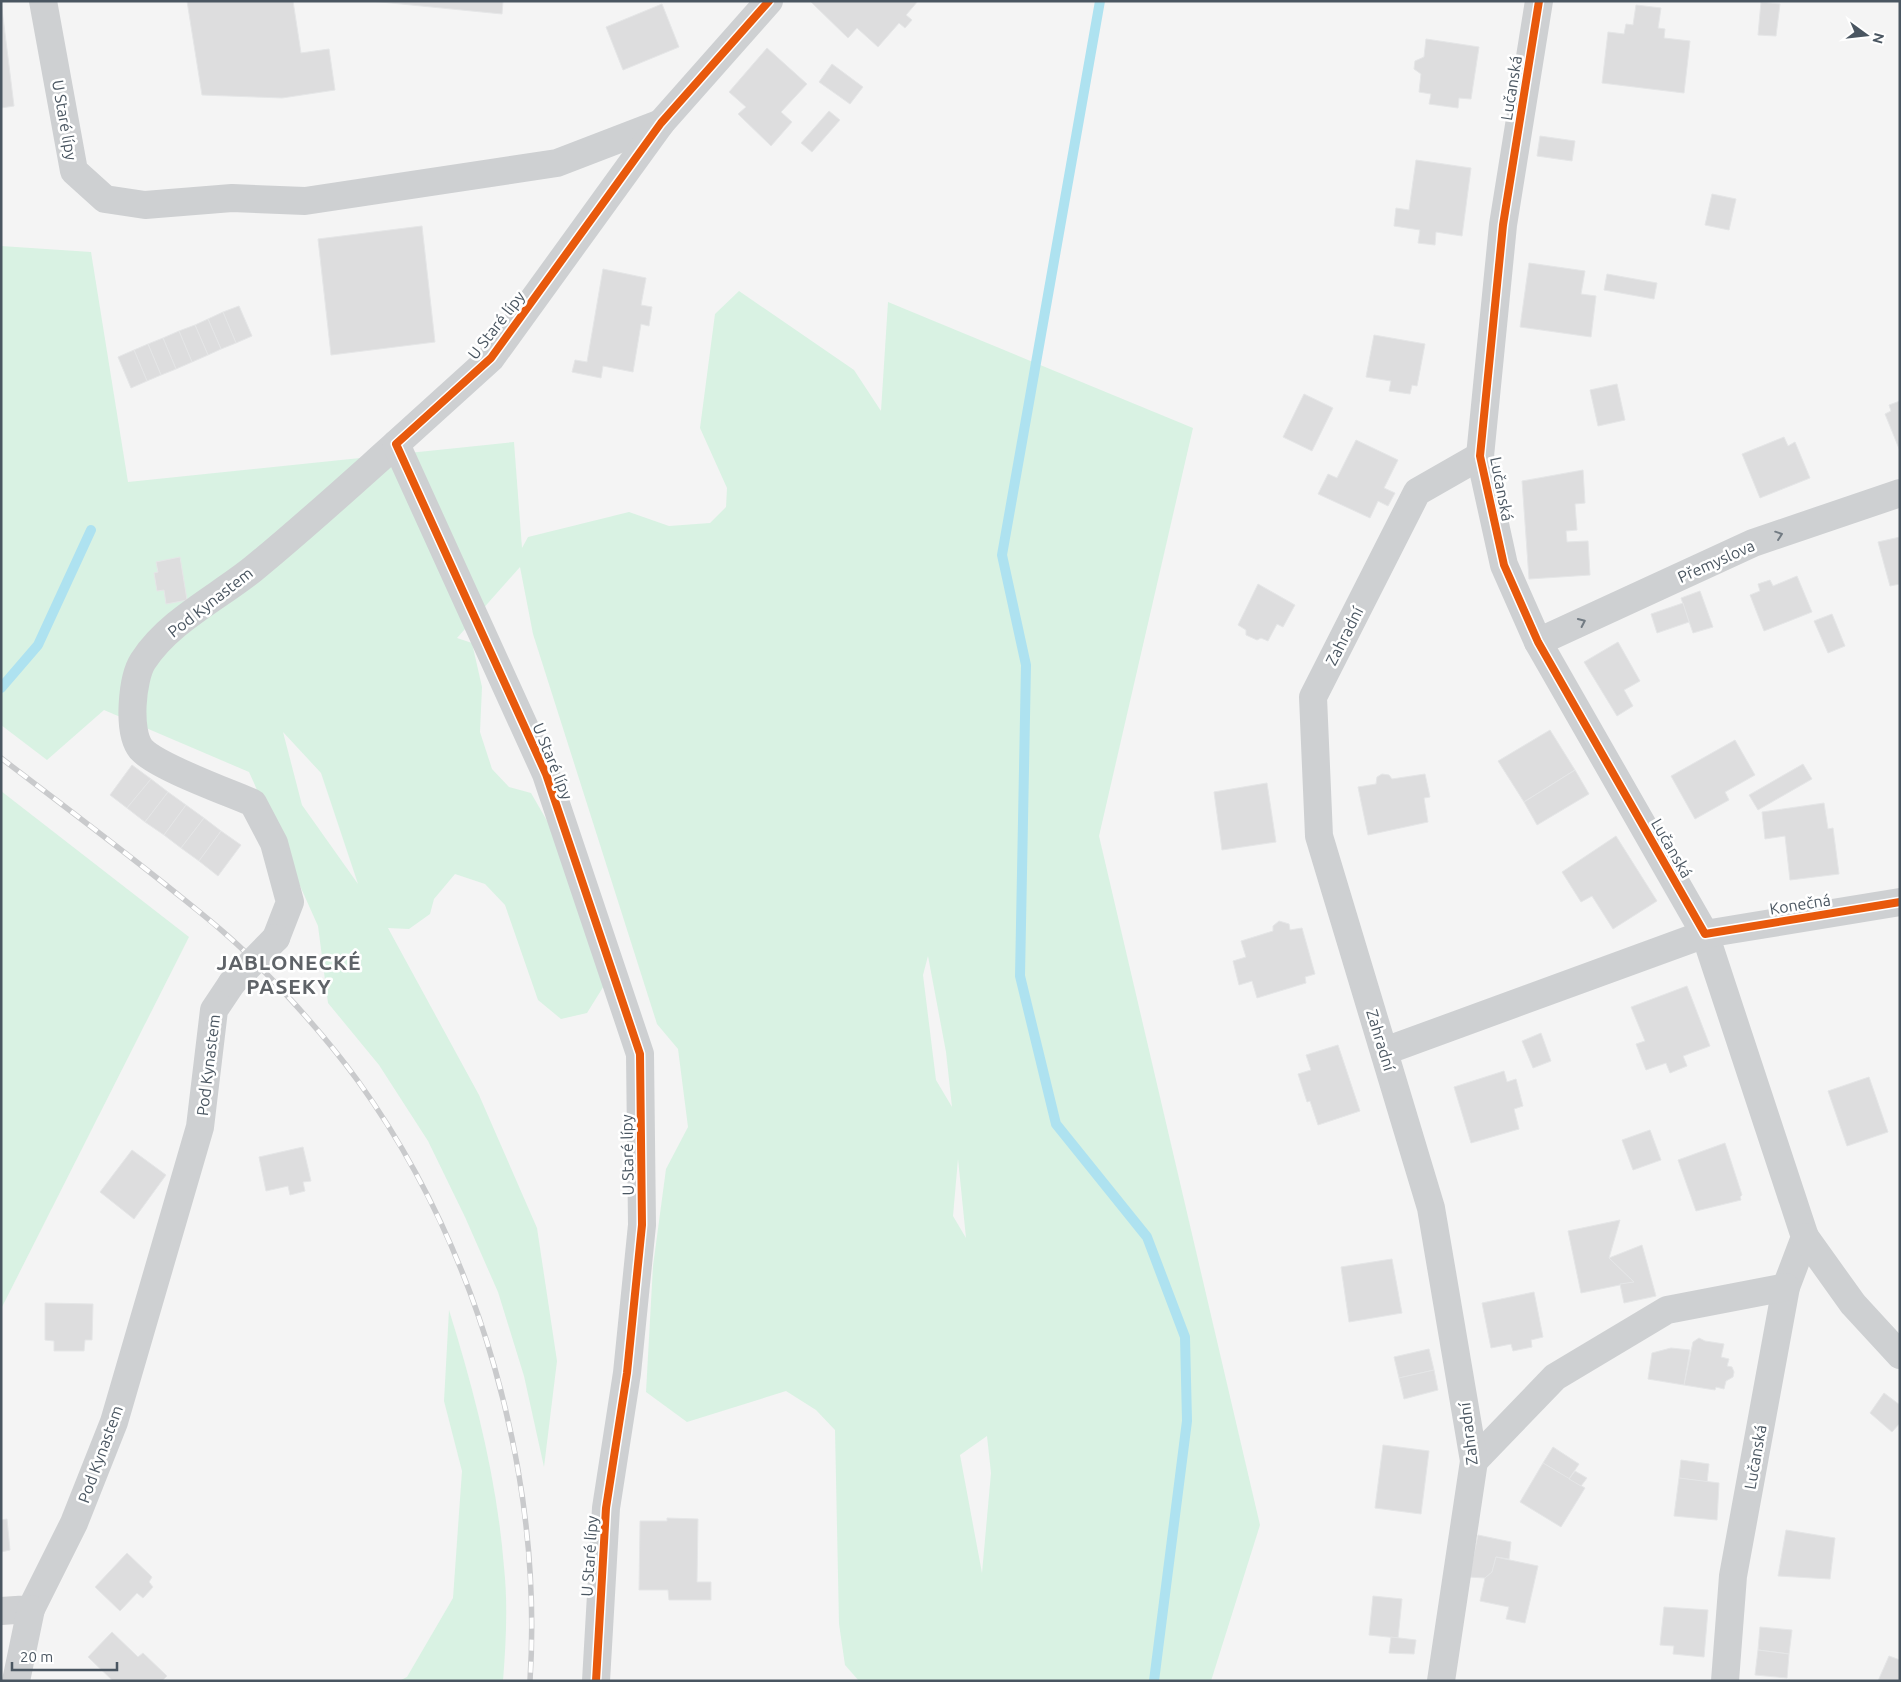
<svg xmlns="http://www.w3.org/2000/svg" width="1901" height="1682" font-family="Ubuntu,sans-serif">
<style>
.green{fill:#d9f2e3;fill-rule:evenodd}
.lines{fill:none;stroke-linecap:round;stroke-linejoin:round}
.stream{stroke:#aee2f0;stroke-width:10}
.building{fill:#ddddde;stroke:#e5e6e7}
.street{stroke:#ced0d2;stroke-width:28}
.rail-casing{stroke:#c9cacc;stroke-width:5.5}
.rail{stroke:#fff;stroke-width:4;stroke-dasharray:11;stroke-linecap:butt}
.street-bridge{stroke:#ced0d2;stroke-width:28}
.cycleway-casing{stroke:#fff;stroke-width:11}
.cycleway{stroke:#e8590c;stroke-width:8}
.oneway{stroke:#727b83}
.labels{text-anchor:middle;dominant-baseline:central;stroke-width:5;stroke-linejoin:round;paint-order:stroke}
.street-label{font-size:16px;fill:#4a5661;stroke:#fff}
.district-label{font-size:21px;font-weight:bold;letter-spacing:1px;fill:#5f6368;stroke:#fff}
</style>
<rect width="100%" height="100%" fill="#f4f4f4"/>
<!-- green -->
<g class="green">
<path d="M1,246L91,252L128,482L514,442L522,548L528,537L629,512L669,526L710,523L726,507L727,488L700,428L715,314L739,291L854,370L881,411L888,302L1193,428L1099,836L1260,1525L1211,1681H859L845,1665L839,1624L835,1430L816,1410L786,1391L687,1422L646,1392L653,1266L666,1169L688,1127L678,1049L657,1024L533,634L520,567L457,638L472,643L482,687L480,732L492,769L509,787L531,793L561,845L605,984L587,1013L561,1019L538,1000L505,905L485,884L455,874L434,899L430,914L409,929L388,928L479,1095L537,1228L557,1361L544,1467L524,1376L498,1292L465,1217L428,1141L379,1065L328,1003L318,926L249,772L104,710L47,760L1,725ZM283,732L321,773L358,884L302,805ZM928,956L946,1052L952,1107L936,1080L923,975ZM958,1159L966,1238L953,1216ZM987,1436L991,1473L982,1573L960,1455Z"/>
<polygon points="1,791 189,937 1,1309"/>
<path d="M449,1310C475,1394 497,1479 504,1567C508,1604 506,1643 503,1681H399L407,1677L453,1598L462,1471L444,1401Z"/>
</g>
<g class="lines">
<!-- stream -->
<g class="stream">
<polyline points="1100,1 1002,555 1026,665 1020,976 1056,1124 1147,1237 1185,1337 1187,1421 1154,1681"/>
<polyline points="1,688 38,645 91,530"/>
</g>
</g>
<!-- building -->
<g class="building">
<polygon points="1,1 14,106 1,108"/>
<polygon points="187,1 293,1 301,53 329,49 335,90 282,98 202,95"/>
<polygon points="371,1 503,1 502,14"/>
<polygon points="810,1 918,1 906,15 912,20 905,28 899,23 878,47 857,28 848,38"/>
<polygon points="1761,2 1780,4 1776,36 1758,35"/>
<polygon points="662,4 679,47 623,70 606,27"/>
<polygon points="1636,5 1661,8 1658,28 1665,29 1664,38 1690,41 1684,93 1602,83 1608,32 1624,34 1626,24 1633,25"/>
<polygon points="1426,39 1479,47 1471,99 1459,98 1458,108 1429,104 1431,94 1419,92 1421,74 1414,69 1415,61 1424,57"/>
<polygon points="767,48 807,84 781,112 792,122 771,146 738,114 746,107 729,92"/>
<polygon points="832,64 863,87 850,104 819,82"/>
<polygon points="829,111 840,120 812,152 801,143"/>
<polygon points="1540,136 1575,141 1572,161 1537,156"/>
<polygon points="1416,160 1471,168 1462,236 1436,232 1435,245 1418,243 1420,230 1394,226 1396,208 1409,210"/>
<polygon points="1712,194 1736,199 1729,230 1705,225"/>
<polygon points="422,226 435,342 331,355 318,239"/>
<polygon points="1529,263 1585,271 1581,294 1596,296 1591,337 1520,327"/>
<polygon points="603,269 646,278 641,305 652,307 649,326 641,324 633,372 603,366 601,378 572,372 575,360 587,362"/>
<polygon points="1607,274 1657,283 1654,299 1604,290"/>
<polygon points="239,306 252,336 236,343 223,312"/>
<polygon points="223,312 236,343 221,349 208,319"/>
<polygon points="208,319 221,349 208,355 195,325"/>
<polygon points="195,325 208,355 192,362 179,331"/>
<polygon points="179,331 192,362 176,369 163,338"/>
<polygon points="1374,335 1425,344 1417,386 1412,385 1410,394 1389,391 1391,381 1366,377"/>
<polygon points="163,338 176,369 161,375 148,344"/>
<polygon points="148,344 161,375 147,381 134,350"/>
<polygon points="134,350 147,381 131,388 118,357"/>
<polygon points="1617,384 1625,420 1598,426 1590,390"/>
<polygon points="1304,394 1333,408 1312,451 1283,437"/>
<polygon points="1900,401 1900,451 1885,414 1891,411 1889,405"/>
<polygon points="1784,437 1788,446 1795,442 1810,478 1760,498 1742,454"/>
<polygon points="1356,440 1398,460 1384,488 1395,493 1388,506 1378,501 1370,518 1318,494 1328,474 1337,478"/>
<polygon points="1583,470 1585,503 1575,504 1577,530 1566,531 1567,542 1588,541 1590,575 1529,579 1522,481"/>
<polygon points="1900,537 1900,584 1890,586 1878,542"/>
<polygon points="180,557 187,600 166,604 164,590 157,591 154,573 158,572 156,562"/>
<polygon points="1797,576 1812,612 1764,631 1750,595 1760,591 1758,584 1770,580 1773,586"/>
<polygon points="1258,584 1295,605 1283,627 1277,624 1268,641 1261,638 1257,640 1246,635 1246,630 1238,625"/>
<polygon points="1700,591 1713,627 1693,633 1681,598"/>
<polygon points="1683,603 1689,622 1657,633 1651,614"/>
<polygon points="1832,614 1845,646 1828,653 1814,621"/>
<polygon points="1618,642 1640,681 1624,690 1633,706 1617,716 1584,662"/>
<polygon points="1550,730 1575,770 1524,802 1498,761"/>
<polygon points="1735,740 1755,775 1725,792 1729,800 1695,819 1671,776"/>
<polygon points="1803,764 1812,779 1758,810 1749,795"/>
<polygon points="132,765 151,779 127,808 110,795"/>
<polygon points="1575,770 1589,794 1537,825 1524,802"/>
<polygon points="1382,774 1389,775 1392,779 1425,774 1430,797 1424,798 1428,822 1368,835 1358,787 1376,784 1377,777"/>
<polygon points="151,779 168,792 145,822 127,808"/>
<polygon points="1267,783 1276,842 1222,850 1214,792"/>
<polygon points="168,792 186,805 164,835 145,822"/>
<polygon points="1824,803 1828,829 1833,828 1839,874 1790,880 1785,836 1765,839 1762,812"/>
<polygon points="186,805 204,818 181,848 164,835"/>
<polygon points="204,818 221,831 199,861 181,848"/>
<polygon points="221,831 241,845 218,876 199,861"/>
<polygon points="1616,836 1657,901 1613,929 1592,896 1581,902 1562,872"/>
<polygon points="1279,921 1289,924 1290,930 1302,928 1315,974 1305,977 1306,983 1257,998 1252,981 1239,985 1233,961 1246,957 1241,941 1273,931 1273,926"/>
<polygon points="1687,986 1710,1046 1683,1056 1687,1066 1670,1073 1666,1063 1646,1070 1636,1044 1645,1041 1631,1007"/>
<polygon points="1541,1033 1551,1061 1533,1068 1522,1041"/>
<polygon points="1338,1045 1360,1111 1318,1125 1310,1101 1307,1102 1298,1074 1311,1070 1306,1055"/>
<polygon points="1504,1071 1507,1082 1516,1079 1523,1106 1514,1109 1519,1129 1471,1143 1454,1087"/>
<polygon points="1869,1077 1888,1132 1847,1146 1828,1091"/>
<polygon points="1650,1130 1661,1160 1633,1170 1622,1140"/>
<polygon points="1725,1143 1742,1195 1740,1197 1741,1200 1696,1211 1678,1160"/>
<polygon points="303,1147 311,1181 303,1182 305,1191 290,1195 288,1186 266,1191 259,1157"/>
<polygon points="132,1150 166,1175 134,1219 100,1192"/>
<polygon points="1620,1220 1609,1258 1634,1282 1581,1293 1568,1231"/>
<polygon points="1642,1245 1656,1296 1624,1303 1620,1284 1634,1282 1609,1258"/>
<polygon points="1392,1259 1402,1313 1349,1322 1341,1267"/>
<polygon points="1534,1292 1543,1337 1531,1340 1532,1347 1513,1351 1511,1344 1491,1348 1482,1303"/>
<polygon points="45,1303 93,1304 92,1340 85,1340 84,1351 54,1351 54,1341 45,1340"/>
<polygon points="1699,1338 1705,1341 1724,1344 1721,1357 1729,1359 1727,1366 1732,1367 1734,1372 1733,1377 1726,1381 1724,1389 1716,1387 1715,1390 1684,1385 1693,1342"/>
<polygon points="1671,1348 1690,1350 1684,1385 1648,1379 1652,1353"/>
<polygon points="1429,1349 1434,1370 1399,1378 1394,1357"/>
<polygon points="1434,1370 1438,1390 1404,1399 1399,1378"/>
<polygon points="1884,1393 1900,1405 1900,1423 1892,1432 1870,1413"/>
<polygon points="1383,1445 1429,1451 1421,1514 1375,1508"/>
<polygon points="1553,1447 1579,1464 1569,1479 1543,1463"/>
<polygon points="1681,1460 1709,1464 1707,1482 1679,1478"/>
<polygon points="1543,1463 1585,1488 1561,1527 1520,1502"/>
<polygon points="1575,1471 1587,1478 1581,1486 1569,1479"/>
<polygon points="1679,1478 1719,1483 1717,1520 1674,1516"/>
<polygon points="667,1518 698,1519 697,1582 711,1582 711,1600 669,1600 668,1590 639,1590 640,1521 667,1521"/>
<polygon points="7,1519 10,1550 1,1552 1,1520"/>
<polygon points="1786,1530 1835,1538 1830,1579 1778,1576"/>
<polygon points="1478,1535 1511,1542 1509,1559 1496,1557 1492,1572 1485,1578 1469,1577"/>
<polygon points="127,1553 152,1577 149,1582 153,1587 143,1598 137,1593 120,1611 95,1587"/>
<polygon points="1496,1557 1538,1566 1525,1623 1506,1619 1509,1607 1480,1601 1485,1578 1492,1572"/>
<polygon points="1373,1596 1402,1599 1398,1638 1369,1635"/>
<polygon points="1664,1607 1708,1610 1704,1657 1673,1654 1674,1646 1660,1645"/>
<polygon points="1760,1627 1792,1630 1789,1654 1758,1650"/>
<polygon points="112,1632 138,1657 143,1653 167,1676 162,1681 113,1681 88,1657"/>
<polygon points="1391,1637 1416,1640 1414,1654 1389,1653"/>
<polygon points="1758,1650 1789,1654 1787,1678 1755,1675"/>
<polygon points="1889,1656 1900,1660 1900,1681 1878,1681"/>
</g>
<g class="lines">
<!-- street -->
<g class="street">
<polyline points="43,1 74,171 105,199 145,205 232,198 305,201 557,163 661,123"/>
<polyline points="1539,1 1503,225 1480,456 1504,565 1538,642 1705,934 1805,1237 1786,1287 1733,1576 1725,1681"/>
<polyline points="1538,642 1753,543 1900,493"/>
<path d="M276,938L290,902L274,843L253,803C228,792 157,767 141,749C127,732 132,678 143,661C169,621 217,598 253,569C302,529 349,486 396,444"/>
<polyline points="1385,1051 1705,934 1900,902"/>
<polyline points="1805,1237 1853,1304 1900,1355"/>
<polyline points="1474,1461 1555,1377 1667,1310 1786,1287"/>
<polyline points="1,1611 31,1609 74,1523 114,1422 200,1127 214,1010 232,983"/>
<polyline points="16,1681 31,1609"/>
<polyline points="596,1681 606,1508 627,1373 642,1225 640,1054 546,774 396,444 491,358 661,123 769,1"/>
<polyline points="1441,1681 1474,1461 1431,1208 1319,836 1313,697 1417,492 1480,456"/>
</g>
<defs>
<path id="rail" d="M1,758C56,800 112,842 166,885C198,911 231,936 259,966C294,1002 329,1041 358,1081C479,1249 543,1474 530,1681"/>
</defs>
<!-- rail casing -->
<use href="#rail" class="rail-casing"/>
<!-- rail -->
<use href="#rail" class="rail"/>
<!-- street-bridge -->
<polyline class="street-bridge" points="232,983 276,938"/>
<defs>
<g id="cycleway">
<polyline points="1539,1 1503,225 1480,456 1504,565 1538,642 1705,934 1900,902"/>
<polyline points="596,1681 606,1508 627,1373 642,1225 640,1054 546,774 396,444 491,358 661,123 769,1"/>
</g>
</defs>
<!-- cycleway casing -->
<use href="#cycleway" class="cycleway-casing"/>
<!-- cycleway -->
<use href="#cycleway" class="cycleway"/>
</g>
<!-- one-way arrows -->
<defs><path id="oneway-chevron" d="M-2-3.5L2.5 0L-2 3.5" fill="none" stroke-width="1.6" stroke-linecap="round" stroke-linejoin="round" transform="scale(1.25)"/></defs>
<g class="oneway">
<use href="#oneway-chevron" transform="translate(1779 535) rotate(-19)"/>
<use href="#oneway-chevron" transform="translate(1582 622) rotate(-25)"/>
</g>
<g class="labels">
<!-- street labels -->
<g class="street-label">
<text transform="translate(1511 88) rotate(-81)">Lučanská</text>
<text transform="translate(65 120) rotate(80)">U Staré lípy</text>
<text transform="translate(496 325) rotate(-52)">U Staré lípy</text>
<text transform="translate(1502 489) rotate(79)">Lučanská</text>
<text transform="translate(1716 561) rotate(-24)">Přemyslova</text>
<text transform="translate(210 602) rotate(-38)">Pod Kynastem</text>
<text transform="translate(1344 636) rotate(-63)">Zahradní</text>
<text transform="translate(553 761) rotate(68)">U Staré lípy</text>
<text transform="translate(1672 848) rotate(60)">Lučanská</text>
<text transform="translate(1800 904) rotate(-9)">Konečná</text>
<text transform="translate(1381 1040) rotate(73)">Zahradní</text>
<text transform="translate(208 1065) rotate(-83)">Pod Kynastem</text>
<text transform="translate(627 1155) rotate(-91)">U Staré lípy</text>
<text transform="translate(1468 1434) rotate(-97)">Zahradní</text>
<text transform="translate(100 1454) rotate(-70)">Pod Kynastem</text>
<text transform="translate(1755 1457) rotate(-80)">Lučanská</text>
<text transform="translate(589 1556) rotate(-86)">U Staré lípy</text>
</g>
<!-- district labels -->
<g class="district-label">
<text x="289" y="962">JABLONECKÉ<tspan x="289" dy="24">PASEKY</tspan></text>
</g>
</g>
<!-- border -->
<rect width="1901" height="1682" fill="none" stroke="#4a5661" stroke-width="5"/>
<!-- north arrow -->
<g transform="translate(1866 35) rotate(105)" stroke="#ffffff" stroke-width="4" paint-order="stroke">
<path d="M0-4L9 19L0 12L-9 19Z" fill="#4a5661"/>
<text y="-8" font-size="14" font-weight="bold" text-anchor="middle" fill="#4a5661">N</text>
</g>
<!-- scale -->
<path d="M12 1662v8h105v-8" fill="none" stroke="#4a5661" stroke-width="2.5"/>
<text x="20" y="1662" font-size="15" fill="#4a5661" stroke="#ffffff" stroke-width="4" paint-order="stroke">20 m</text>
</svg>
